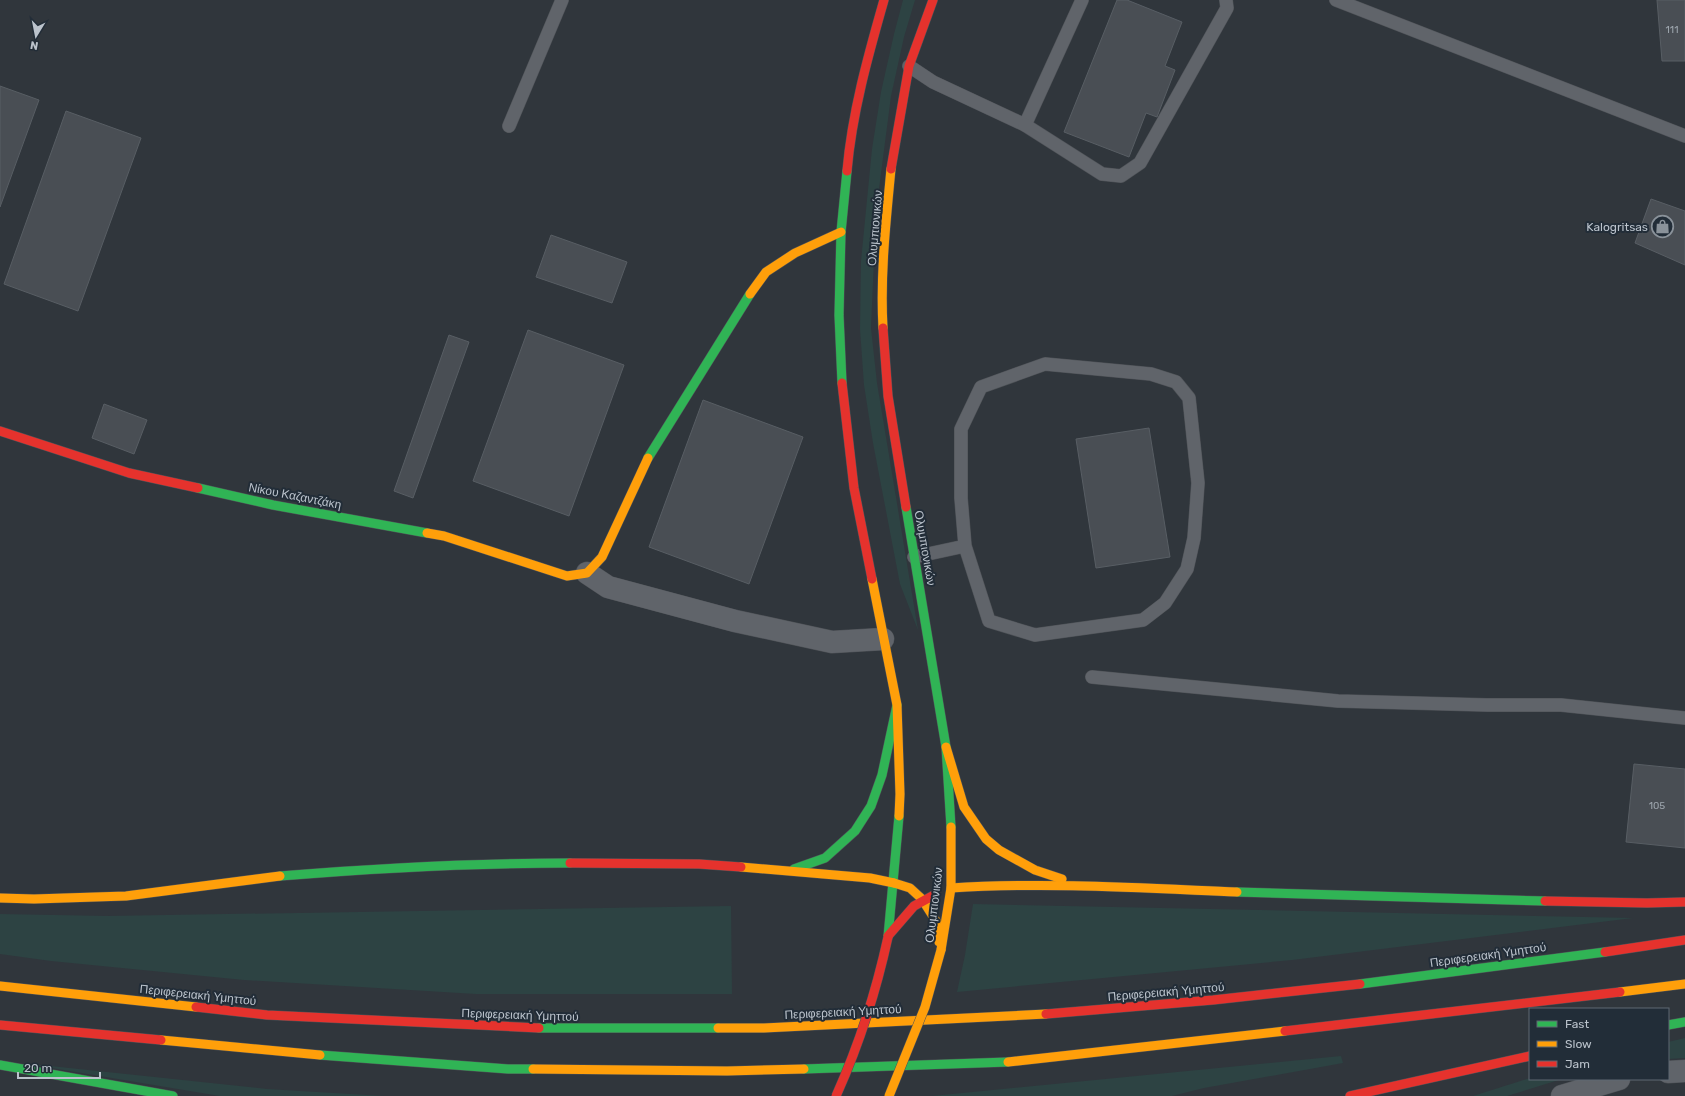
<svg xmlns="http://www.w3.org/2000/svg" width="1685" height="1096" font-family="Rubik,sans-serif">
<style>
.green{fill:#2d4343}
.building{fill:#494e54;stroke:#585e64}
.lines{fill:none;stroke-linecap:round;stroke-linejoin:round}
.lane-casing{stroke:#4e5257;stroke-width:14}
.street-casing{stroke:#4e5257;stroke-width:23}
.fast-casing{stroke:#4e5257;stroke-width:10}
.slow-casing{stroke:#4e5257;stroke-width:10}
.jam-casing{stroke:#4e5257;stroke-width:10}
.lane{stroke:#60646a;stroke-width:13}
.street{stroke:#60646a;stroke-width:22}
.fast{stroke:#30b455;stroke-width:9}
.slow{stroke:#ff9f0a;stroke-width:9}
.jam{stroke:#e5322d;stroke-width:9}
.slow-bridge-casing{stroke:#4e5257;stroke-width:10;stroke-linecap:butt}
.jam-bridge-casing{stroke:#4e5257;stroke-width:10;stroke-linecap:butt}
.slow-bridge{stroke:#ff9f0a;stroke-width:9}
.jam-bridge{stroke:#e5322d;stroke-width:9}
.labels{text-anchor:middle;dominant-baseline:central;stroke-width:4;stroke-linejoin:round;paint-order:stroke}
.number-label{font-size:10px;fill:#9ea6ae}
.poi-label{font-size:12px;fill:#bbc3cc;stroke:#222d38;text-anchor:end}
.street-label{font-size:12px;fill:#bbc3cc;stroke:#222d38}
</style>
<rect width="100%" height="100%" fill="#30363c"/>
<!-- green -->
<g class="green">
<polygon points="903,0 915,0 904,37 891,96 876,212 871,328 877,383 918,630 900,584 873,443 864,385 860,329 861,261 872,149 881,92 894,34"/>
<polygon points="973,904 1633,918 1292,960 957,992 965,955"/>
<polygon points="731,906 732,994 476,994 244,980 51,961 0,954 0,914 107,916"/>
<polygon points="1685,1038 1685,1058 1668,1059 1668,1042"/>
<polygon points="1341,1056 1343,1063 1204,1088 1172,1096 932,1096"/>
<polygon points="22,1063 267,1089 384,1096 220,1096"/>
<polygon points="1530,1078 1562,1079 1507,1096 1473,1096"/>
</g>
<!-- building -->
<g class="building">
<polygon points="1117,0 1127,0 1182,22 1165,66 1175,70 1157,117 1146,113 1129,157 1064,132"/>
<polygon points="1657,0 1685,0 1685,61 1662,61"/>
<polygon points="0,86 39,100 0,207"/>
<polygon points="66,111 141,138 78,311 4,284"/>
<polygon points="1651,199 1685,211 1685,265 1635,243"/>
<polygon points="551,235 627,262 612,303 536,277"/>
<polygon points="528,330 624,365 569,516 473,481"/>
<polygon points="449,335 469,342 413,498 394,491"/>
<polygon points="703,400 803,437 749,584 649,547"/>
<polygon points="104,404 147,420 134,454 92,438"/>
<polygon points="1149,428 1170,557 1096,568 1076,439"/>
<polygon points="1634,764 1685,769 1685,848 1626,842"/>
</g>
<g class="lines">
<defs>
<g id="lane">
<polyline points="1336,0 1685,136"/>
<polyline points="909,66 933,82 1025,125 1082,0"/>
<polyline points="1025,125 1102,174 1121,176 1140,163 1227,8 1226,0"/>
<polyline points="509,126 562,0"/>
<polyline points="914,557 965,546 989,621 1035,635 1143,620 1165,603 1187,569 1194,538 1198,483 1189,398 1176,382 1151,374 1045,364 981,387 961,429 961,498 965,546"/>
<polyline points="1092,677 1338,701 1487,705 1561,705 1685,718"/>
</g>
<g id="street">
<polyline points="587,573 608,587 735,621 832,642 883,639"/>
<polyline points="1668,1072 1685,1071"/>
<polyline points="1562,1096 1619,1079"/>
</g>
<g id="fast">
<polyline points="842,383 839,315 841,232 847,171"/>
<polyline points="648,458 750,294"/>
<polyline points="198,488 273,505 427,533"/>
<polyline points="906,507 946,747 951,827"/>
<polyline points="794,869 825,858 855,831 871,806 882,775 897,705"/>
<path d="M280,876C377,868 473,863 570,863"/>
<polyline points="1237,892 1545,901"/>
<polyline points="888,937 899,816"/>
<polyline points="1360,984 1605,952"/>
<polyline points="1668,1025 1685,1022"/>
<polyline points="539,1028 718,1028"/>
<polyline points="320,1055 508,1069 533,1069"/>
<polyline points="0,1065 173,1096"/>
<polyline points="804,1069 1008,1062"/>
</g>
<g id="slow">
<polyline points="750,294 766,272 795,253 841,232"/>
<path d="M883,328C880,275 886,222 891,169"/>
<polyline points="427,533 444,536 567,576 587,573 602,557 648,458"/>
<polyline points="872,579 897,705 900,794 899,816"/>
<polyline points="946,747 964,807 986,839 999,850 1035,870 1062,879"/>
<polyline points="741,867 870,878 894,883"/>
<polyline points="894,883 910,888 922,899 936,921 939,942"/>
<path d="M951,888C1046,882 1141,888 1237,892"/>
<polyline points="0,898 34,899 126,896 280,876"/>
<polyline points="941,950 951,888 951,827"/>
<polyline points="0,986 196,1007"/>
<polyline points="1620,992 1685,984"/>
<polyline points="718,1028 764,1028 1046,1014"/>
<polyline points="161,1040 320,1055"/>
<polyline points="1008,1062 1285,1031"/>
<polyline points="533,1069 727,1071 804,1069"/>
</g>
<g id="jam">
<polyline points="891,169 909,66 933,0"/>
<path d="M847,171C852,113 868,56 884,0"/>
<polyline points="883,328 888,396 906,507"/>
<polyline points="842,383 854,488 872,579"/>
<polyline points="0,431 129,473 198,488"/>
<polyline points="570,863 699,864 741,867"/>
<polyline points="1545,901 1647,903 1685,902"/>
<polyline points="888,936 914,906 936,894"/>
<polyline points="1605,952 1685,940"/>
<polyline points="196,1007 267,1015 539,1028"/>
<polyline points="1046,1014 1213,1000 1360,984"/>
<polyline points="0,1025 161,1040"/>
<polyline points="1285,1031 1620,992"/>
<polyline points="1350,1096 1530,1056"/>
</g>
</defs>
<!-- lane casing -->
<use href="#lane" class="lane-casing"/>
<!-- street casing -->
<use href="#street" class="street-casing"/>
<!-- fast casing -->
<use href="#fast" class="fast-casing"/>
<!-- slow casing -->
<use href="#slow" class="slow-casing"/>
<!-- jam casing -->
<use href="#jam" class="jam-casing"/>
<!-- lane -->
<use href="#lane" class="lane"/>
<!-- street -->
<use href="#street" class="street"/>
<!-- fast -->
<use href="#fast" class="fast"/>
<!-- slow -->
<use href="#slow" class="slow"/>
<!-- jam -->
<use href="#jam" class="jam"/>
<defs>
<polyline id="slow-bridge" points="889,1096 925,1007 941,950"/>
<path id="jam-bridge" d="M836,1096C859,1045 876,992 888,937"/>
</defs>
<!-- slow-bridge casing -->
<use href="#slow-bridge" class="slow-bridge-casing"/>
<!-- jam-bridge casing -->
<use href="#jam-bridge" class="jam-bridge-casing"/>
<!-- slow-bridge -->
<use href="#slow-bridge" class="slow-bridge"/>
<!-- jam-bridge -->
<use href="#jam-bridge" class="jam-bridge"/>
</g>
<!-- icons -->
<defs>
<symbol id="shop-ring" viewBox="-11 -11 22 22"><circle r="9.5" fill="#222d38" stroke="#8a929a" stroke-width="1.5"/><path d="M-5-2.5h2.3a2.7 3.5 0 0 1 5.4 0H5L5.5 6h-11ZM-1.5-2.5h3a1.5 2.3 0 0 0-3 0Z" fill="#8a929a"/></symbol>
</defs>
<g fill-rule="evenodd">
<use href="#shop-ring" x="1650" y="214" width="25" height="25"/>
</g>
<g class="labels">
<!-- number labels -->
<g class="number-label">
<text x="1672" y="30">111</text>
<text x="1657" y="806">105</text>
</g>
<!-- poi labels -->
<g class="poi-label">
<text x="1648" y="227">Kalogritsas</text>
</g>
<!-- street labels -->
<g class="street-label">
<text transform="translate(875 228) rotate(-85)">Ολυμπιονικών</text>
<text transform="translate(295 496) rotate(11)">Νίκου Καζαντζάκη</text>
<text transform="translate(925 548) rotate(80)">Ολυμπιονικών</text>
<text transform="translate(934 905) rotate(-83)">Ολυμπιονικών</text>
<text transform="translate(1488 955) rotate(-8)">Περιφερειακή Υμηττού</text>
<text transform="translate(1166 992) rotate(-5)">Περιφερειακή Υμηττού</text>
<text transform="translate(198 995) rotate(6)">Περιφερειακή Υμηττού</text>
<text transform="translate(843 1012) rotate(-3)">Περιφερειακή Υμηττού</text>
<text transform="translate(520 1015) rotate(2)">Περιφερειακή Υμηττού</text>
</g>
</g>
<!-- legend -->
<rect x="1529" y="1008" width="140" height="72" fill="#222d38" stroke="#5f6973"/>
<rect x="1537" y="1021" width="20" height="6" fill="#30b455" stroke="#5f6973"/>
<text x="1565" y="1028" font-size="12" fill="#bbc3cc">Fast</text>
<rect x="1537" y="1041" width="20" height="6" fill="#ff9f0a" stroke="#5f6973"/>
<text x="1565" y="1048" font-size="12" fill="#bbc3cc">Slow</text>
<rect x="1537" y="1061" width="20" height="6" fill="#e5322d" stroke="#5f6973"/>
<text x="1565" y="1068" font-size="12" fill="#bbc3cc">Jam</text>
<!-- north arrow -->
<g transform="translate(36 36) rotate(190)" stroke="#222d38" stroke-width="3" paint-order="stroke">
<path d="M0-3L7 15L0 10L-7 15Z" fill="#bbc3cc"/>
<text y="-6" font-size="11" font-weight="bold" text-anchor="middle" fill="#bbc3cc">N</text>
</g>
<!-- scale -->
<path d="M18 1072v6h82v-6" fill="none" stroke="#bbc3cc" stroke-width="2"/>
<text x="24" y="1072" font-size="12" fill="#bbc3cc" stroke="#222d38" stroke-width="3" paint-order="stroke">20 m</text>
</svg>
